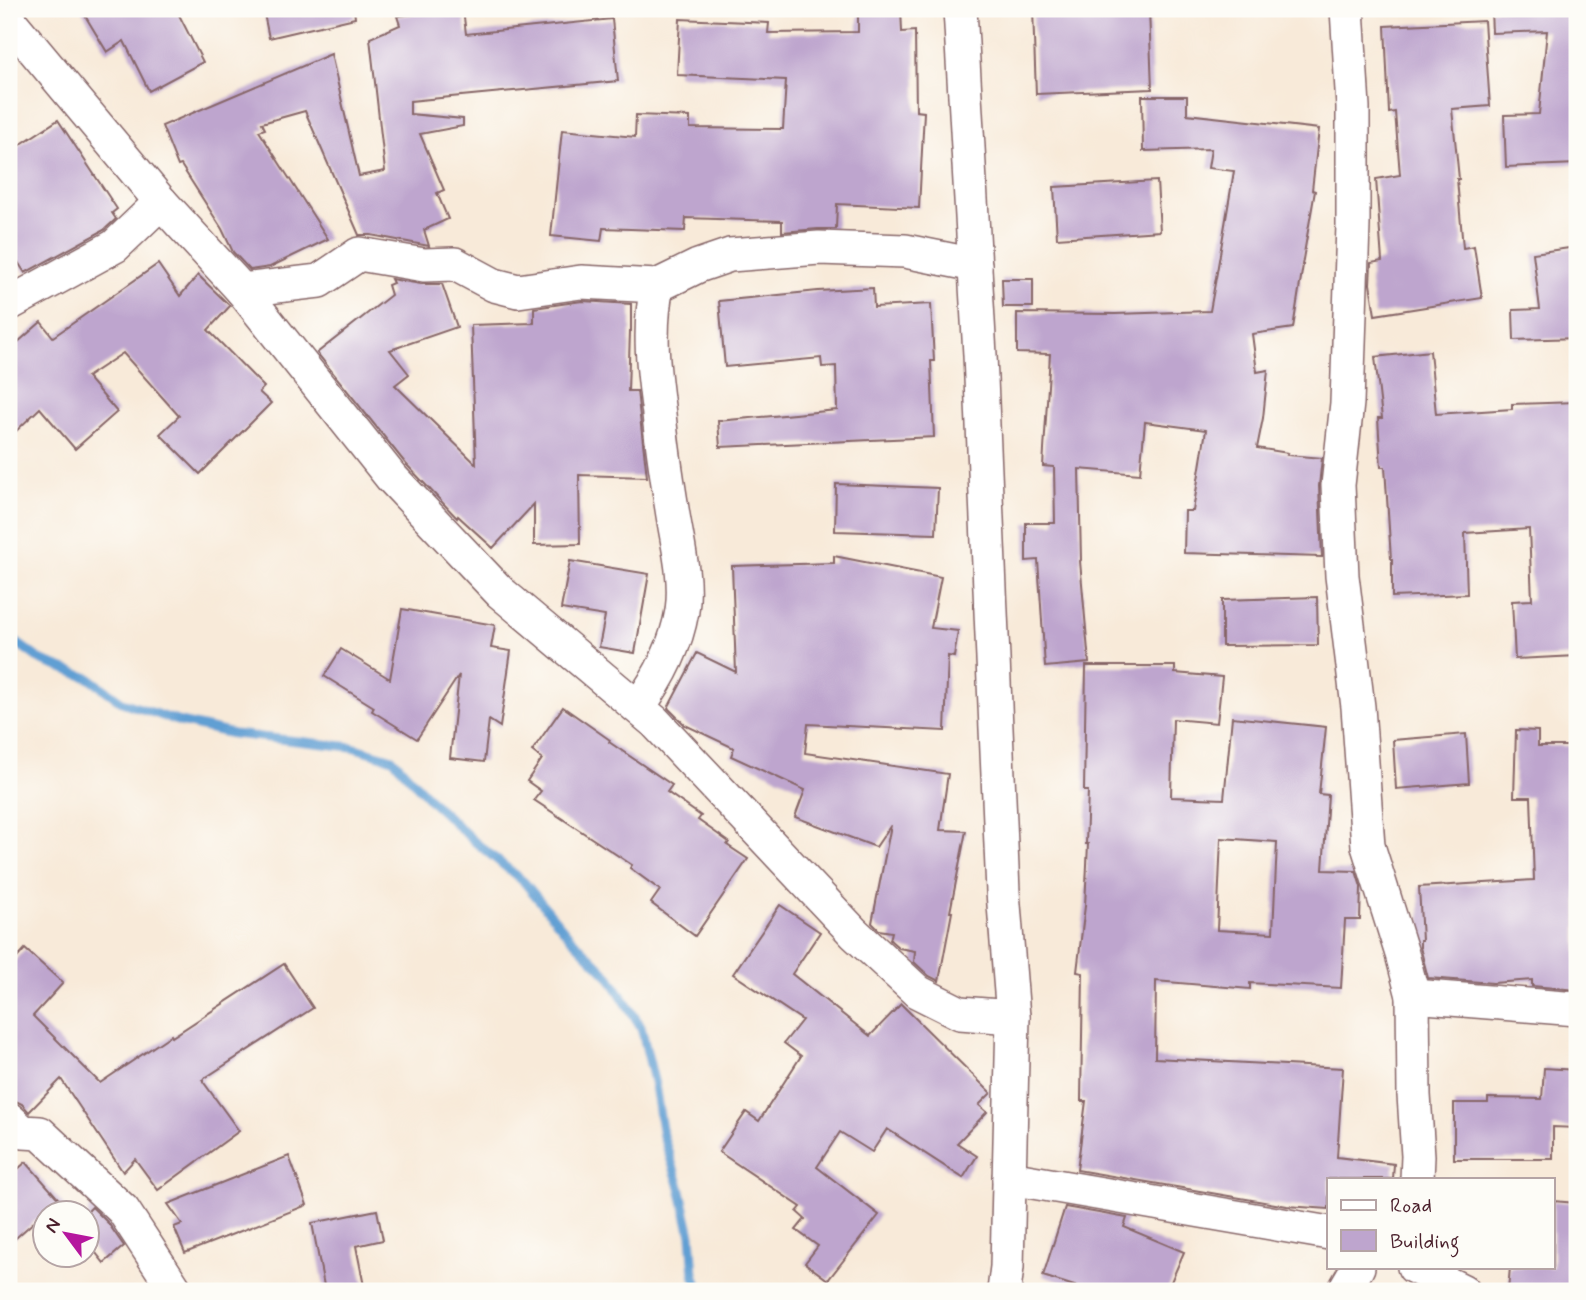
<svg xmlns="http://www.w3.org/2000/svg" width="1586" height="1300" font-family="Mynerve,sans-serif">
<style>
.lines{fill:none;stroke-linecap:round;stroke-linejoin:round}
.stream{stroke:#619fd3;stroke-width:9}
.building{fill:#bea5ce;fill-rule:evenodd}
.minor-casing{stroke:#876668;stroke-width:36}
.minor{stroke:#fff;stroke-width:33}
</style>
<rect width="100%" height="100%" fill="#fdfcf7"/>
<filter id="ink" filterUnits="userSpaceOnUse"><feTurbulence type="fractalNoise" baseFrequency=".0143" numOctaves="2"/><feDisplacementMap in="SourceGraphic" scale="14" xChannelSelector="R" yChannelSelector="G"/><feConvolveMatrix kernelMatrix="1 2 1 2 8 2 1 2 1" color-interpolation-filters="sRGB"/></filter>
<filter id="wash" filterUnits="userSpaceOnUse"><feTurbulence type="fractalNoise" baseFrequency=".00686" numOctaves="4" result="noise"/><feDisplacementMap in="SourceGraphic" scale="28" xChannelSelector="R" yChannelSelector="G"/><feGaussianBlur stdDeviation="1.57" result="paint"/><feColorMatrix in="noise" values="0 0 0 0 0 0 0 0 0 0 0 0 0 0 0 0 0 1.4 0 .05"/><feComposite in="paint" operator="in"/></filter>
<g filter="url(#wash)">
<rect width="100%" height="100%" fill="#f8ead9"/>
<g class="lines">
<!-- stream -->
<polyline class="stream" points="9,637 42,661 89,678 122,702 180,722 233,734 352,747 393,759 433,803 475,842 524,882 569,936 609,976 641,1027 655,1085 663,1136 680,1187 691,1235 694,1274 700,1291"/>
</g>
<g id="blocks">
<!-- building -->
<g class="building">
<polygon points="81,9 176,9 203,62 149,91 124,41 107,52"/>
<polygon points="263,9 354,9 355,18 269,38"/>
<polygon points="463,9 466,34 612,19 618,81 410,101 410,114 463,119 463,126 420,134 444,190 437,193 448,219 424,230 429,246 371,235 359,235 305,111 262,123 265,129 259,131 328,239 270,267 250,270 233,252 222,229 181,165 178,166 162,126 331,54 359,176 385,171 370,38 400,25 397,16"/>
<polygon points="858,9 901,9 902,32 915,31 916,111 924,112 919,208 837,204 836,229 818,229 782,232 782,221 686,218 685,231 603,228 601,241 551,236 562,130 635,137 636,115 690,117 690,128 783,129 786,80 677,75 680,19 769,23 768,33 858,32"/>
<polygon points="1033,9 1149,9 1152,89 1036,94"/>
<polygon points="1491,9 1577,9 1577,164 1506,167 1504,115 1539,114 1547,31 1492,33"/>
<polygon points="1484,21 1490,106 1452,109 1459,179 1457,179 1463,248 1474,246 1482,298 1375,315 1370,284 1371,263 1382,261 1376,179 1400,175 1395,112 1389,113 1385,26"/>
<polygon points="1142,96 1187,96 1187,114 1319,129 1312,190 1315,191 1302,265 1303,265 1293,328 1252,334 1257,372 1268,370 1263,418 1257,448 1288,453 1287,455 1322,458 1319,486 1322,557 1184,553 1185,511 1193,511 1206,430 1145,422 1140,474 1079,469 1081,560 1080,561 1089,663 1045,667 1038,560 1026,561 1026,523 1055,523 1054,467 1043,466 1050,354 1017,353 1017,313 1115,314 1210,311 1217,272 1234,171 1208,168 1211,149 1143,151"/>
<polygon points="58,120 117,209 112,213 116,219 104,230 25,273 9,248 9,152"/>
<polygon points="1157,181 1160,231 1057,238 1054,187"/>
<polygon points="1577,247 1577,338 1514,340 1513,310 1540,309 1533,253"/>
<polygon points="158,264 180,296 198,275 227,303 230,306 208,330 264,387 259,392 271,403 200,474 160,434 179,416 123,353 87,377 117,412 75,449 40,408 9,438 9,350 41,322 53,337"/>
<polygon points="391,279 421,284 442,284 457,327 390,350 409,374 395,385 476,464 471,325 534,323 534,308 582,301 631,304 631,331 630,331 628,391 637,391 647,477 579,475 580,544 534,545 534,504 493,548 458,516 457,518 406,464 317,353 391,295 388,285 393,283"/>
<polygon points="1002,279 1033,279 1033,307 1003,307"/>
<polygon points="873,288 874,307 931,304 934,361 931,361 934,437 720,447 718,421 837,410 836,366 822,367 821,358 725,367 719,301 818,291"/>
<polygon points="1430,351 1436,414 1512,409 1512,404 1577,402 1577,656 1515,659 1512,601 1532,600 1529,529 1465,533 1467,594 1392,597 1392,559 1391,559 1385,467 1381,467 1378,418 1382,418 1375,357"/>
<polygon points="836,484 938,488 936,534 835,531"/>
<polygon points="834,556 941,577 931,628 958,631 954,657 948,656 945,731 808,724 805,753 948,774 940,830 966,831 950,912 952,912 939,981 929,976 914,962 915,951 899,948 890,940 892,932 879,930 872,923 891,825 876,847 795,817 805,790 731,756 734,748 685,725 668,708 697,653 736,672 732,566 834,563"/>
<polygon points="570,561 649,574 635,653 599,647 605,616 561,609"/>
<polygon points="1317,597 1318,645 1222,646 1222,600"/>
<polygon points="402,609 495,625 491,648 511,651 500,727 489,720 484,762 450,758 459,675 417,739 372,711 374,707 324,676 341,649 390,679"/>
<path d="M1086,666H1175V673L1222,677L1217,723L1173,719L1171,797L1224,799L1232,717L1326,727L1319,794L1328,795L1323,870L1356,871L1361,887L1360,920H1345L1341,988L1250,983V989L1156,981L1155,1058L1343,1068L1337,1157L1394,1164L1393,1179H1329V1209L1287,1206L1077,1170L1086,1101H1081L1083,973L1077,972L1085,906L1088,844H1086L1088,791H1084ZM1221,838L1277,842L1273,933L1217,930Z"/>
<polygon points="563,707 610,740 609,742 672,785 667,792 701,816 698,820 729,842 727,845 748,859 695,936 651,903 660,890 630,868 632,865 534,800 541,791 527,781 542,759 532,751"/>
<polygon points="1516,730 1538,731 1538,746 1577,746 1577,990 1532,986 1532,980 1493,983 1428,978 1420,947 1420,940 1422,940 1419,887 1534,880 1531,797 1514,797"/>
<polygon points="1466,734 1469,783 1396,789 1393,740"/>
<polygon points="780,905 820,932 792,974 870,1036 901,1004 991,1093 979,1105 987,1112 957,1143 977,1156 963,1178 887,1129 872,1152 840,1132 817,1167 879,1215 828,1280 805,1263 818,1246 796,1230 805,1219 797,1212 801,1207 719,1152 746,1112 759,1121 801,1056 784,1043 802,1020 733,974"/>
<polygon points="25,949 63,983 33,1016 100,1083 171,1035 172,1037 284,964 313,1008 202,1080 239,1131 158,1190 135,1159 123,1172 61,1079 29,1112 22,1104 14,1100 9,1100 9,967"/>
<polygon points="1544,1068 1577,1070 1577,1128 1553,1127 1553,1159 1454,1159 1454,1103 1488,1103 1488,1098 1542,1099"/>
<polygon points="289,1156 307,1205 185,1253 174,1227 182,1224 168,1204"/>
<polygon points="26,1162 71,1213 44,1213 9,1244 9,1177"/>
<polygon points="1553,1201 1576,1203 1568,1291 1508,1291 1510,1267 1553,1267"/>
<polygon points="92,1207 108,1223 124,1246 104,1263 88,1243 88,1211"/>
<polygon points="1065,1207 1127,1218 1124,1227 1184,1252 1167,1291 1090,1291 1043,1276"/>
<polygon points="377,1210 383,1240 356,1246 365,1291 325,1291 312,1223"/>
</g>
</g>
</g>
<g filter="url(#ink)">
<use href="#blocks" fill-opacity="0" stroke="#876668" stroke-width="2"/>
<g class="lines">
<defs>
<g id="minor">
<polyline points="960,9 980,355 1003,892 1013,1017 1007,1267 1004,1291"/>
<polyline points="1347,9 1353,107 1353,225 1347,403 1338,485 1342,576 1358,707 1368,846 1402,954 1413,996 1414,1095 1418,1156 1417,1179"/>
<polyline points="9,20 161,202 242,290 391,477 500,592 655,722 854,933 918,992 960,1013 1013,1017"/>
<polyline points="242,290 319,281 359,254 424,265 455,264 494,285 518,291 581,282 657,286 698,266 730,255 819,248 905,251 975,265"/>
<polyline points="9,304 115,246 161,202"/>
<path d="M638,707C659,679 676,646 682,611C687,577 677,543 672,509C667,478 662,446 659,414C653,370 648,329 657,286"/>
<polyline points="1413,996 1577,1009"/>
<polyline points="9,1119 23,1132 40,1133 123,1210 176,1291"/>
<polyline points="1009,1178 1329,1233"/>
<polyline points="1414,1267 1463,1291"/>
<polyline points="1344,1291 1358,1267"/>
</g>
</defs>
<!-- minor casing -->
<use href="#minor" class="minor-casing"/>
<!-- minor -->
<use href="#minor" class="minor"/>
</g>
</g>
<!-- margin -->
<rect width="1586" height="1300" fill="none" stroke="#fdfcf7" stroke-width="35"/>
<!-- legend -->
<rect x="1327" y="1178" width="228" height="91" fill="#fdfcf7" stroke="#b5a4a5" stroke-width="2"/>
<rect x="1341" y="1200" width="35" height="10" fill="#ffffff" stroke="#b5a4a5" stroke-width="2"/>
<text x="1390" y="1212" font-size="21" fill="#4a1f2b">Road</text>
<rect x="1341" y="1230" width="35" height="21" fill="#bea5ce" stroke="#b5a4a5" stroke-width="2"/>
<text x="1390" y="1248" font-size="21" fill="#4a1f2b">Building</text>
<!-- north arrow -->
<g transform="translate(66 1234) rotate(302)"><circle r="33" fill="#fdfcf7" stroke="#b5a4a5" stroke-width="2"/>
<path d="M0-5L12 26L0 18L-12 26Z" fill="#b5179e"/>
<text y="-10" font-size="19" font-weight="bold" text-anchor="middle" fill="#4a1f2b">N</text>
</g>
</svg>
